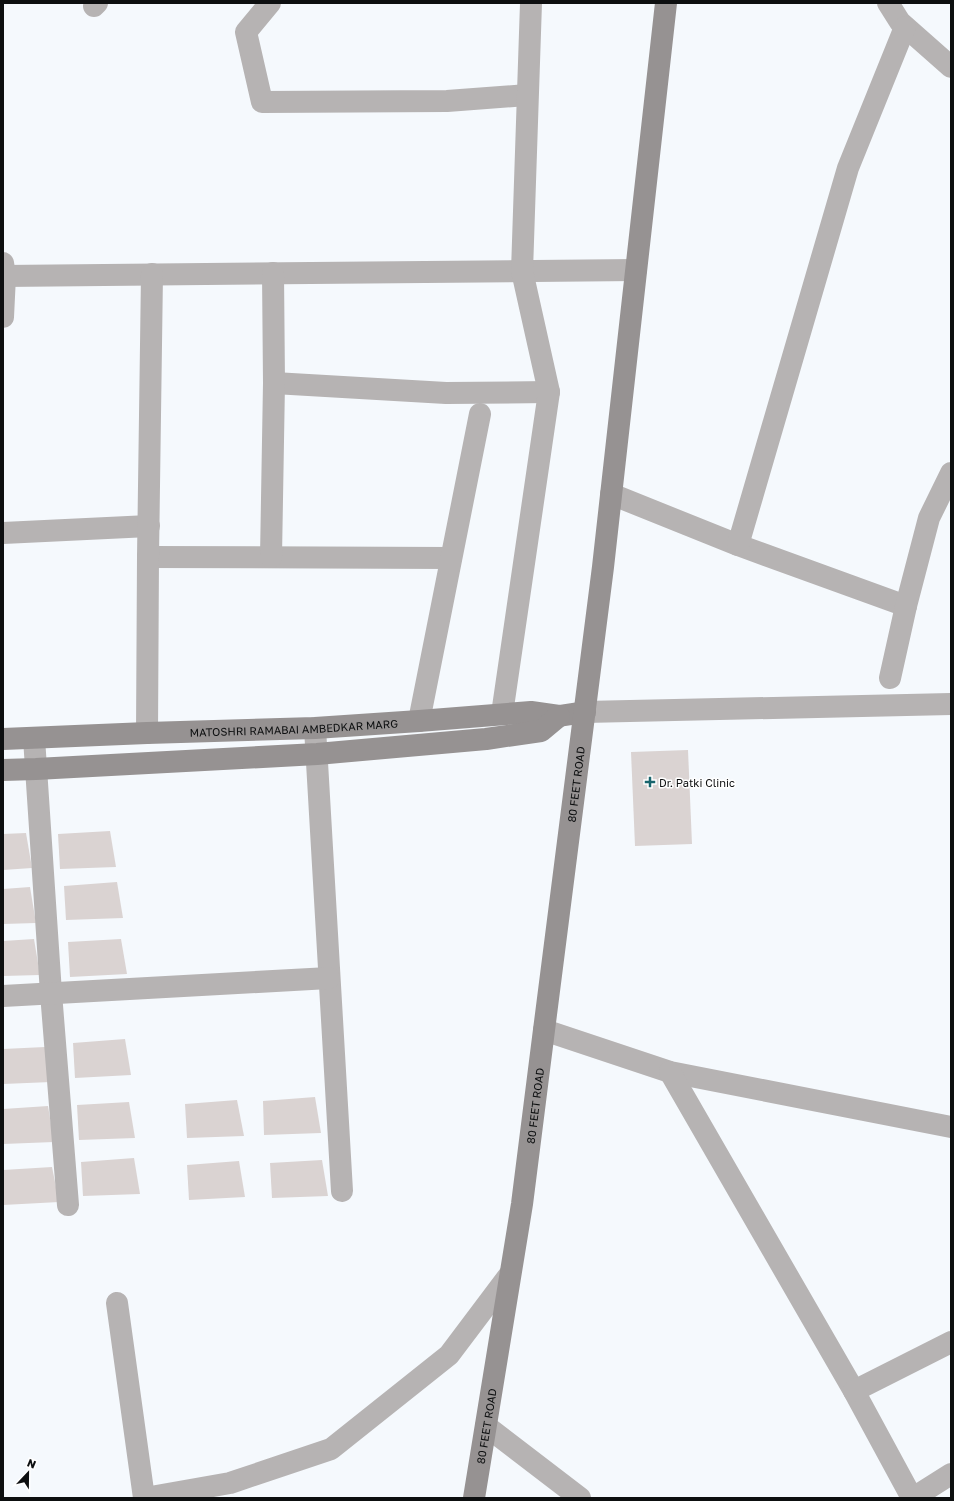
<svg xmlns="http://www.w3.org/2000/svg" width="954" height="1501" font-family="'Golos Text',sans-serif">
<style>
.building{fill:#dad3d2}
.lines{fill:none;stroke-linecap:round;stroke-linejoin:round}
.street{stroke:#b6b3b3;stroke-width:22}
.secondary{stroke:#969292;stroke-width:22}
.poi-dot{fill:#18656d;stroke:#fff;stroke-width:1.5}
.labels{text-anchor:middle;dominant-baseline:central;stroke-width:3;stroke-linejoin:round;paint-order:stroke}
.street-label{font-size:11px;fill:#0d0f10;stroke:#fff}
.poi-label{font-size:11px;fill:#0d0f10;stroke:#fff;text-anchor:start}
</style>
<rect width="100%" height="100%" fill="#f5f9fd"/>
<!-- building -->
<g class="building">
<polygon points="688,750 692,844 635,846 631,752"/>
<polygon points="110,831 116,867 60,869 58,834"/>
<polygon points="26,833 32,868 3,870 3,834"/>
<polygon points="117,882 123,918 66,920 64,886"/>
<polygon points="30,887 36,923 3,924 3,889"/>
<polygon points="34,939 40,975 3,976 3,941"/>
<polygon points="121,939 127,974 70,977 68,942"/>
<polygon points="125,1039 131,1075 75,1078 73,1043"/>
<polygon points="45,1047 51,1082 3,1084 3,1049"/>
<polygon points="315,1097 321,1133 264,1135 263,1101"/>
<polygon points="237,1100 244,1136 187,1138 185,1104"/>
<polygon points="129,1102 135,1138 79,1140 77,1105"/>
<polygon points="48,1106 54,1142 3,1144 3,1109"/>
<polygon points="134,1158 140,1194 83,1196 81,1162"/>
<polygon points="322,1160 328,1196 272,1198 270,1163"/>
<polygon points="239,1161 245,1197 189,1200 187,1165"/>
<polygon points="52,1167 59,1202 3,1205 3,1170"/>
</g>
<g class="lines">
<!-- street -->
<g class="street">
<polyline points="270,3 246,32 262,102 447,101 527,95"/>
<polyline points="888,3 900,22 951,67"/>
<polyline points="94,6 97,3"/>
<polyline points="3,263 5,276 3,317"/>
<polyline points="3,276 636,270"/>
<polyline points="274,383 446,393 549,392"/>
<polyline points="611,494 738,545 906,606"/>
<polyline points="3,533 149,526"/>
<polyline points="738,545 848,168 905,27"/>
<polyline points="148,557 451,558"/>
<polyline points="271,557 274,383 273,273"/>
<polyline points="890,678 906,606 929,518 951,473"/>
<polyline points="585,712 951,704"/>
<polyline points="502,714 549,392 522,271 531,3"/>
<polyline points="419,721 480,414"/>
<polyline points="315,728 342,1191"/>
<polyline points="147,733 148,557 152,274"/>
<polyline points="34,738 51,993 68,1205"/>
<polyline points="3,996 329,978"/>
<polyline points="544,1030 670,1072 951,1127"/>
<polyline points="670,1072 854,1391 912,1498"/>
<polyline points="117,1303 144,1498"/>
<polyline points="854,1391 951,1342"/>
<polyline points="486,1426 580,1498"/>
<polyline points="145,1498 230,1483 331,1449 449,1355 510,1274"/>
<polyline points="913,1498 951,1474"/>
</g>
<!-- secondary -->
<g class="secondary">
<path id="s1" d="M3,739L147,733L315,728L419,721L531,712L559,716L585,712"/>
<polyline points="3,770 36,769 317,754 486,739 541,731 559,716"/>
<path id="s2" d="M474,1498L522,1204L544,1030L603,567L666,3"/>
</g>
</g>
<!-- markers -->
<path class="poi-dot" d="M648 776h4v4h4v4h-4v4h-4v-4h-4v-4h4z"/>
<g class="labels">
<!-- street labels -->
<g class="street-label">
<text stroke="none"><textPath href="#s1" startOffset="291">MATOSHRI RAMABAI AMBEDKAR MARG</textPath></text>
<text stroke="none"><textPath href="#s2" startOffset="721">80 FEET ROAD</textPath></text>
<text stroke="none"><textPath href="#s2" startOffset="397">80 FEET ROAD</textPath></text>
<text stroke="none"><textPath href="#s2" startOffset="73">80 FEET ROAD</textPath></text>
</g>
<!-- poi labels -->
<g class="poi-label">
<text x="659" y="782">Dr. Patki Clinic</text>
</g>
</g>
<!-- border -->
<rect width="954" height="1501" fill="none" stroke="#0d0f10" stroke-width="8"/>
<!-- north arrow -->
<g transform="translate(28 1473) rotate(22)" stroke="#ffffff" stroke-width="3" paint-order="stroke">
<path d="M0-3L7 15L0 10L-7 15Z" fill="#0d0f10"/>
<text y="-6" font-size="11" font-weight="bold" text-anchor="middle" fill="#0d0f10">N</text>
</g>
</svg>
